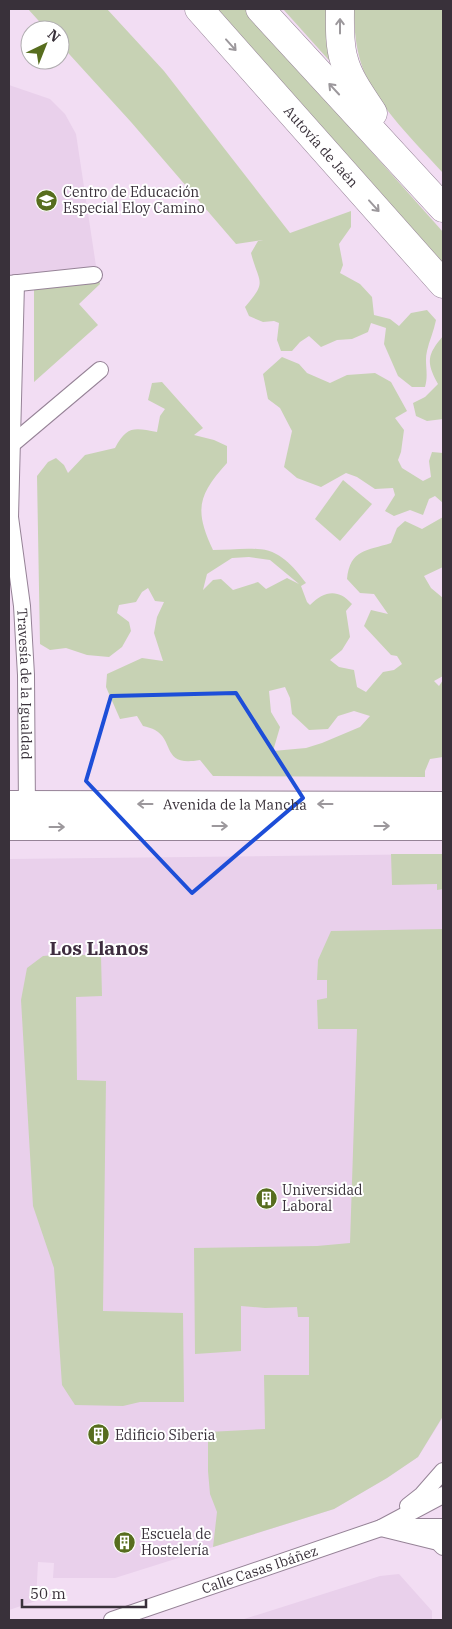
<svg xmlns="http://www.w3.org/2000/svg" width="452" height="1629" font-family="'IBM Plex Serif',serif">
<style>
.built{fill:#e9d0eb}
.green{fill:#c7d2b4;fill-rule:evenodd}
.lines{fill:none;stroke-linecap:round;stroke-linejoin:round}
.minor-casing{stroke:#968397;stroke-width:18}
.primary-casing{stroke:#968397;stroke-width:28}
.motorway-casing{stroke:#968397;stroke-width:29}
.minor{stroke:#fff;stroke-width:16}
.primary{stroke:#fff;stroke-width:26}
.motorway{stroke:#fff;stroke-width:28}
.oneway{stroke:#9c989c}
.marked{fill:none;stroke:#1d4ed8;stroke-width:4;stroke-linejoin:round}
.labels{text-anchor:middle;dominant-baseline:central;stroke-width:4;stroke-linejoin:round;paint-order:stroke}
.street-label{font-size:14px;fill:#39313a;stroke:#fff}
.poi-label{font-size:14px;fill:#39313a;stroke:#fff;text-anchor:start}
.district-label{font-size:19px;font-weight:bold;fill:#3e2d3f;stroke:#fff}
</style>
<rect width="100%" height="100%" fill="#f2ddf3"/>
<!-- built -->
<g class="built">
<polygon points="9,85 50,99 65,114 76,134 96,266 60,272 9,275"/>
<polygon points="443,854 443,1417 418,1457 387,1478 334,1509 115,1578 53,1578 54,1563 38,1562 36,1601 9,1610 9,859"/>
<polygon points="399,1574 432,1611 432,1620 241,1620 380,1576"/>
</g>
<!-- green -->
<g class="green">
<path d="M28,9H107L164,71L290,233L351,211V227L339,244L343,265L340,273L360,284L372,297L374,315L390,319L399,326L411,313L427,310L436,320C434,331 429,341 427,351C424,363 429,373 425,387H412L398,376L384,344L386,328L371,323L368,332L352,339L337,340L321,347L309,336L300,342L292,351H281L277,340L279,323L274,321L263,322L249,316L245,307C268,280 259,284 251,253L258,241L263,240L236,244L131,122L60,44V30H47Z"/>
<polygon points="212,9 245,9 443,232 443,270"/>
<polygon points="283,9 330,9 335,67"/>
<path d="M354,9H443V173C417,144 377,106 363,69C356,50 354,30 354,9Z"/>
<polygon points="99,279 100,284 79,304 98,325 34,382 34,287"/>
<path d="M443,336V419L427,421L416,416L413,403L425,397L438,384C426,362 427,355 443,336Z"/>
<polygon points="282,357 299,364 307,373 330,383 347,375 375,373 391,382 407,411 395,418 404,430 401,452 398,460 402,468 423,481 431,477 429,461 432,452 443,453 443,503 435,496 429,499 423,515 410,510 394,516 385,511 395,495 393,488 375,489 357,477 346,473 321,487 297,478 284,467 292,431 280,408 268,399 263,374"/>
<path d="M162,382L203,428L194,435L214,440L227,446V463C198,495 194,510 213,550C228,550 242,548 257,549C279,549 294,567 306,583L301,586L307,602L310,605C324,591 338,588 352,604L346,611L350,637L342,650L330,660L339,667L354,670L357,687L366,692L383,672L394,670L402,664L397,656L391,655L364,626L371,610L388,614L374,594L360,593L347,579C350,549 367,551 391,543L397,528L405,521L422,529L443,517V567L424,576L431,588L443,598V676L434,681L439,686L443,680V757L430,759L425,771V777L213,776L200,760C161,767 175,741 155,730C152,728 147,727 143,726L137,716L120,719L106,687L107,674L142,658L163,661L154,633L157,617L164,602L155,601L148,588L142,592L136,602L119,605L117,613L129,622L131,631L122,647L109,657L87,655L66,648L50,650L40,644L37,476L48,462L56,458L64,465L68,473L85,455L115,448C127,425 135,428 157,432L160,416L165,409L148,400L152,383ZM249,557L270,560L299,584L287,578L266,589L258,582L233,590L221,579L213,580L203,590L207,574L232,558ZM285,687L290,698L292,714L309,730L328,729L338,716L354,711L370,716L360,727L322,743L306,748L273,751L280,727L271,712L269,691Z"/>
<polygon points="343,480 372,504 340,541 315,519"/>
<polygon points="391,854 443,854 443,889 437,890 437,884 392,885"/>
<polygon points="442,929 443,1416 418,1457 387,1478 334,1509 213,1547 217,1512 210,1494 208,1471 208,1432 265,1429 264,1375 309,1375 309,1317 298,1317 297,1307 265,1308 241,1306 241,1351 195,1354 194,1248 317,1246 350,1243 357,1029 318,1029 317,1000 327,998 327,980 317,980 318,960 331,931"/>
<polygon points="67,954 101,956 102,996 76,997 77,1080 106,1081 103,1311 183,1313 184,1402 140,1402 123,1406 75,1405 62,1385 54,1268 33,1206 21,1000 27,968 43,956"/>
</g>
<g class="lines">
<defs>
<g id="minor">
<path id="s1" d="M16,283L10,517L22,606L26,675L27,812"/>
<polyline points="9,284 94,275"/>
<polyline points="11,445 100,370"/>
<polyline points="408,1506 422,1495 443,1471"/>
<polyline points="405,1527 443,1527"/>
<polyline points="381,1528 438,1542 443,1547"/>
<path id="s2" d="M112,1620L381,1528L443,1495"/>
</g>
<g id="primary">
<path id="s3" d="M9,804L443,805"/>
<polyline points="9,827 443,827"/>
</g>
<g id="motorway">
<path id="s4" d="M199,9L443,284"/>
<polyline points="260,9 443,208"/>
<path d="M340,9C340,25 339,44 344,60C349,79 362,96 373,113"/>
</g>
</defs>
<!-- minor casing -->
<use href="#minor" class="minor-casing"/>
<!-- primary casing -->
<use href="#primary" class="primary-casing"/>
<!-- motorway casing -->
<use href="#motorway" class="motorway-casing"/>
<!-- minor -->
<use href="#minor" class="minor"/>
<!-- primary -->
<use href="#primary" class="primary"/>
<!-- motorway -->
<use href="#motorway" class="motorway"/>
</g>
<!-- one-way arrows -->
<defs><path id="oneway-shaft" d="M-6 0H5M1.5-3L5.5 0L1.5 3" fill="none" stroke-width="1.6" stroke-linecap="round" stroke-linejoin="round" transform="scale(1.25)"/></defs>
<g class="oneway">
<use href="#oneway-shaft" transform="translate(340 26) rotate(-90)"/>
<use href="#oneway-shaft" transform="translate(231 45) rotate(48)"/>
<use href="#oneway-shaft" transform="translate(334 89) rotate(-133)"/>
<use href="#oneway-shaft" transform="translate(374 206) rotate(48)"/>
<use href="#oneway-shaft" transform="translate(145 804) rotate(-180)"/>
<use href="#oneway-shaft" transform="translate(325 804) rotate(-180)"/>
<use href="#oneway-shaft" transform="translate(220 826)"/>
<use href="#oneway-shaft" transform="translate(382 826)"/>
<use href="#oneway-shaft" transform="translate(57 827)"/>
</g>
<!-- marked area -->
<path class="marked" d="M236,693L303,798L192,893L86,781L111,696Z"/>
<!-- icons -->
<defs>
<symbol id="school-disc" viewBox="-11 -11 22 22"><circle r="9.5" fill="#576d1e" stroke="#fff"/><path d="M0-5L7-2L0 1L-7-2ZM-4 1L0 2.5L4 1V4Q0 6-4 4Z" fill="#fff"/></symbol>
<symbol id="building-disc" viewBox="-11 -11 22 22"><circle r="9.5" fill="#576d1e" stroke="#fff"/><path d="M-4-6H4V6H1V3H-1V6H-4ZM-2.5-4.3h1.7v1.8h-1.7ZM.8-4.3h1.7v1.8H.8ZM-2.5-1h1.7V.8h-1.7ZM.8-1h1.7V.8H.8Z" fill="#fff"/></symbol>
</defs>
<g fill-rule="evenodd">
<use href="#school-disc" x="34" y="188" width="25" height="25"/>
<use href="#building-disc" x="254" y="1186" width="25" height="25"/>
<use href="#building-disc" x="86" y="1422" width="25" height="25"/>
<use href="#building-disc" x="112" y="1530" width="25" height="25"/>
</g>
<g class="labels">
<!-- street labels -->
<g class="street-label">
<text stroke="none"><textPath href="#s4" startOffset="184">Autovía de Jaén</textPath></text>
<text stroke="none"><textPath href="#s1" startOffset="402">Travesía de la Igualdad</textPath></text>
<text stroke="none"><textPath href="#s3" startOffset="226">Avenida de la Mancha</textPath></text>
<text stroke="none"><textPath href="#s2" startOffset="156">Calle Casas Ibáñez</textPath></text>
</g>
<!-- poi labels -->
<g class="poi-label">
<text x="63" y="192">Centro de Educación<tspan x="63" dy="16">Especial Eloy Camino</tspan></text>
<text x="282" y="1190">Universidad<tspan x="282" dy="16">Laboral</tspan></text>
<text x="115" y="1435">Edificio Siberia</text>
<text x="141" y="1534">Escuela de<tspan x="141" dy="16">Hostelería</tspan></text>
</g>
<!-- district labels -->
<g class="district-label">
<text x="99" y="948">Los Llanos</text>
</g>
</g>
<!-- border -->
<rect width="452" height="1629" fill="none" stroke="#39313a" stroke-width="20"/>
<!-- north arrow -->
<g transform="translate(45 45) rotate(43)"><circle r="24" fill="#ffffff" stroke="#b0adb0"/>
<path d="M0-4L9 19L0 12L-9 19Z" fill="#576d1e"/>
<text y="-8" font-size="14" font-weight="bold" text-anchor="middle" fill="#39313a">N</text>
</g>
<!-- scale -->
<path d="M22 1599v8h124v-8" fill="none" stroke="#39313a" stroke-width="2.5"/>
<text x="30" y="1599" font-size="15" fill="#39313a" stroke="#ffffff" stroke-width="4" paint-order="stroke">50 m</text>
</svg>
